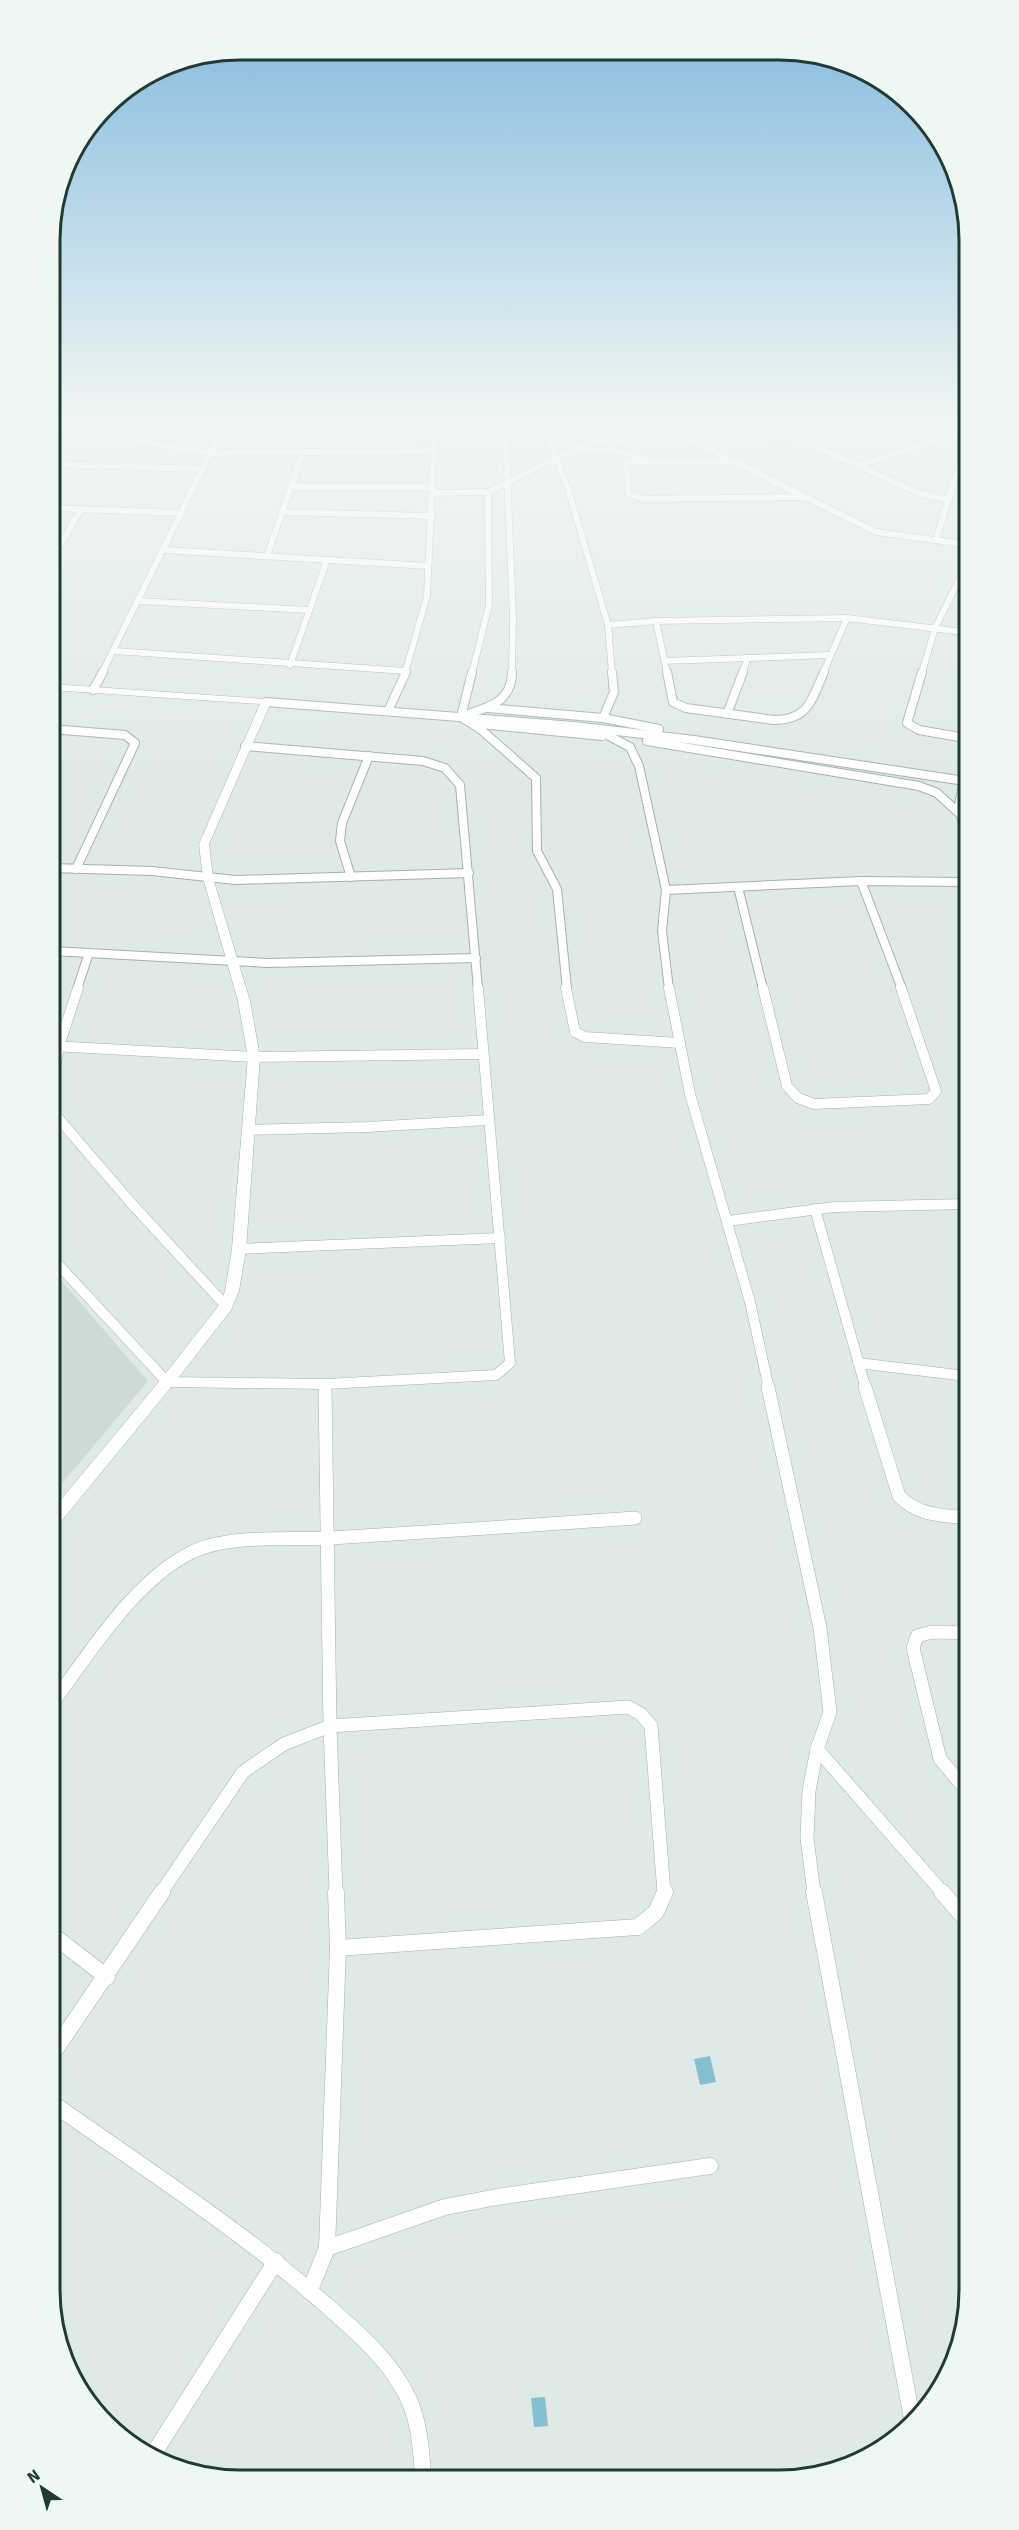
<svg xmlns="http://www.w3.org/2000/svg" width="1019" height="2530" font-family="Signika,sans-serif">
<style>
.built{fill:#cddad5}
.water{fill:#85c0d0}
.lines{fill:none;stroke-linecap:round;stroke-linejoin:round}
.minor-far4-casing{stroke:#a2b2ad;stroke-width:7}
.minor-far3-casing{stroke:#a2b2ad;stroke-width:10}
.minor-far2-casing{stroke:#a2b2ad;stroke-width:11}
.minor-far1-casing{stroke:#a2b2ad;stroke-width:14}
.minor-casing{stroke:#a2b2ad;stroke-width:17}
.tertiary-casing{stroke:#a2b2ad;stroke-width:1}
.minor-far4{stroke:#fff;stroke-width:6}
.minor-far3{stroke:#fff;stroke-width:8}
.minor-far2{stroke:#fff;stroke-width:10}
.minor-far1{stroke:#fff;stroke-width:13}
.minor{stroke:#fff;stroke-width:16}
.tertiary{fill:#fff;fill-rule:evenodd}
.rim{fill:none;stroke:#203a35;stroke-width:3}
</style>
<rect width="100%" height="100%" fill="#dfeae6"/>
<!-- built -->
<polygon class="built" points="53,1271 148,1381 54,1493"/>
<!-- water -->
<g class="water">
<polygon points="710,2056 716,2082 700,2085 694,2059"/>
<polygon points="545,2397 548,2426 534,2427 531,2398"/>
</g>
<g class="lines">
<defs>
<g id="minor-far4">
<polyline points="505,423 513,617 512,673"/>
<polyline points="548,423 549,439 568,489 608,625 612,673"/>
<polyline points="50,427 211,453 433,451"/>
<polyline points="796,437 918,493 949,500"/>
<polyline points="51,438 57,428"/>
<polyline points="688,439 876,532 964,544"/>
<polyline points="593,441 790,437 838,423"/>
<polyline points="579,450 616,450 643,459"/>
<polyline points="729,461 629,462 625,464 629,494 643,499 802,497"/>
<polyline points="51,464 202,469"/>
<polyline points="857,466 964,432"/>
<polyline points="292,487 433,487"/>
<polyline points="433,493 488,492 629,423"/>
<polyline points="51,508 182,513"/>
<polyline points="284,512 432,516"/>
<polyline points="936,540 964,449"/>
<polyline points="164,550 428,566"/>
<polyline points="267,556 303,452"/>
<polyline points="51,561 81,509"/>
<polyline points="139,601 309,610"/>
<polyline points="656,621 667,673"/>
<polyline points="608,625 656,621 847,618 964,632"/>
<polyline points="115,651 406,671"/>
<polyline points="664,661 831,655"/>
<polyline points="290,665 327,560"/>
<polyline points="102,673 225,423"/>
<polyline points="405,673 427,596 435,423"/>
<polyline points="472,673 489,605 488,492"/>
<polyline points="742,673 748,658"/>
<polyline points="823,673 847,618"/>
<polyline points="922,673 935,628 964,570"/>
</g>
<g id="minor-far3">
<polyline points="472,672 461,717 479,728 536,778 537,851 557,889 567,989"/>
<path d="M667,672L673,702L686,708L774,720C809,720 812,699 824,672"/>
<polyline points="922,672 907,723 919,730 965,738"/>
<polyline points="93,690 103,672"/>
<polyline points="266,702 574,726 694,740 965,781"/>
<polyline points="488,708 603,718 614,692 612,672"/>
<polyline points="388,711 406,672"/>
<polyline points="727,714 743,672"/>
<path d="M465,715C490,707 512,701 512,672"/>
<polyline points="603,718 659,729"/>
<polyline points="480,724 602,736"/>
<polyline points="51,729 125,735 135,743 76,869"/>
<polyline points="609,736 630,747 639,766 666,890 662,931 669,989"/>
<polyline points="647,741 919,786 937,793 960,814"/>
<polyline points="245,746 423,761 445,768 460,785 478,989"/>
<polyline points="964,781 959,805 965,836"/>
<polyline points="52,868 152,871 235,880 469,873"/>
<polyline points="351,877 340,841 342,823 369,756"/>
<polyline points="861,881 902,989"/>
<polyline points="738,887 763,989"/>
<polyline points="666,890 861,881 965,882"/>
<polyline points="52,951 268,963 476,958"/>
<polyline points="77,989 89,953"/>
</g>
<g id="minor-far2">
<polyline points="566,988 575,1032 585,1037 680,1043"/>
<polyline points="669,988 690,1094 750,1302 769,1389"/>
<polyline points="763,988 787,1086 798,1098 814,1104 929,1099 936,1091 901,988"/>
<polyline points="52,1046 254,1057 483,1054"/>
<polyline points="52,1087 59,1046 78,988"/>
<polyline points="52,1111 132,1204 226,1306"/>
<polyline points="249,1130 367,1127 489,1120"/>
<polyline points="815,1209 866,1389"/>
<polyline points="728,1221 834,1207 966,1204"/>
<polyline points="239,1249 500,1238"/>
<polyline points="53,1259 167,1382 325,1384 496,1375 510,1363 478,988"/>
<polyline points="858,1363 966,1376"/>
<polyline points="325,1384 325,1389"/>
</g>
<g id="minor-far1">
<polyline points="325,1387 330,1726 336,1893"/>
<polyline points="768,1387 820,1628 830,1712 817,1749 809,1791 807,1838 814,1893"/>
<path d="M865,1387L899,1496C918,1516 942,1515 967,1518"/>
<polyline points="967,1633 932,1632 917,1636 913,1648 940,1759 968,1792"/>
<path d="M54,1701C91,1651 135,1580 192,1552C228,1534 289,1540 331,1538C432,1532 534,1525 635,1518"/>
<polyline points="817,1749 943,1893"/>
<polyline points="161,1893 243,1772 284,1744 330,1726 628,1707 641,1714 651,1726 664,1893"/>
</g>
<g id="minor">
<polyline points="814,1892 913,2424"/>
<polyline points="942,1892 968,1922"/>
<polyline points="55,1937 107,1977"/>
<polyline points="338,1948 638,1927 656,1912 665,1892"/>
<polyline points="55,2050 162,1892"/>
<path d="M55,2105C147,2170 242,2231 326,2305C357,2332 392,2362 409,2400C420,2425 421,2450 423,2476"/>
<polyline points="327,2248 445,2207 497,2197 710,2166"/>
<polyline points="310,2290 327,2248 338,1948 336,1892"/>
<polyline points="154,2453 276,2261"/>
</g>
<polygon id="tertiary" points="51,684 266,699 271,702 209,844 213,878 250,1001 260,1057 246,1249 239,1291 231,1310 172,1386 59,1524 54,1526 54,1508 162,1378 220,1304 225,1291 232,1249 248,1057 238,1001 203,878 199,844 260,704 51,690"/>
</defs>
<!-- minor-far4 casing -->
<use href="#minor-far4" class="minor-far4-casing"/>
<!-- minor-far3 casing -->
<use href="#minor-far3" class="minor-far3-casing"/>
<!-- minor-far2 casing -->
<use href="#minor-far2" class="minor-far2-casing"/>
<!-- minor-far1 casing -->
<use href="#minor-far1" class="minor-far1-casing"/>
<!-- minor casing -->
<use href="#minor" class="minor-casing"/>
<!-- tertiary casing -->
<use href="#tertiary" class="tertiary-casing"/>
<!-- minor-far4 -->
<use href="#minor-far4" class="minor-far4"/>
<!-- minor-far3 -->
<use href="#minor-far3" class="minor-far3"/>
<!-- minor-far2 -->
<use href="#minor-far2" class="minor-far2"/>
<!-- minor-far1 -->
<use href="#minor-far1" class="minor-far1"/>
<!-- minor -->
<use href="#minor" class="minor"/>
<!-- tertiary -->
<use href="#tertiary" class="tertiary"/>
</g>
<!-- sky -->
<linearGradient id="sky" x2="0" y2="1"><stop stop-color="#80b9de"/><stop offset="0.54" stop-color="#f1f6f4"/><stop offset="1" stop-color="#f1f6f4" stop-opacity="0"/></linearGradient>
<rect width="1019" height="777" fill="url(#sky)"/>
<!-- crop -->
<path d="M0 0H1019V2530H0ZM240 60H779A180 180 0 0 1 959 240V2290A180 180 0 0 1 779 2470H240A180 180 0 0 1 60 2290V240A180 180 0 0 1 240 60Z" fill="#eff7f3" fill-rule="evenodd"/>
<path class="rim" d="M240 60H779A180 180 0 0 1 959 240V2290A180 180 0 0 1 779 2470H240A180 180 0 0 1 60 2290V240A180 180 0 0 1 240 60Z"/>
<!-- north arrow -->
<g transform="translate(42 2488) rotate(324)" stroke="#eff7f3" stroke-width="4.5" paint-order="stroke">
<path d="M0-4.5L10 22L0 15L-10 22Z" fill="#203a35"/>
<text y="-9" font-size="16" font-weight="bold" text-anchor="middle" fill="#203a35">N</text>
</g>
</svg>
